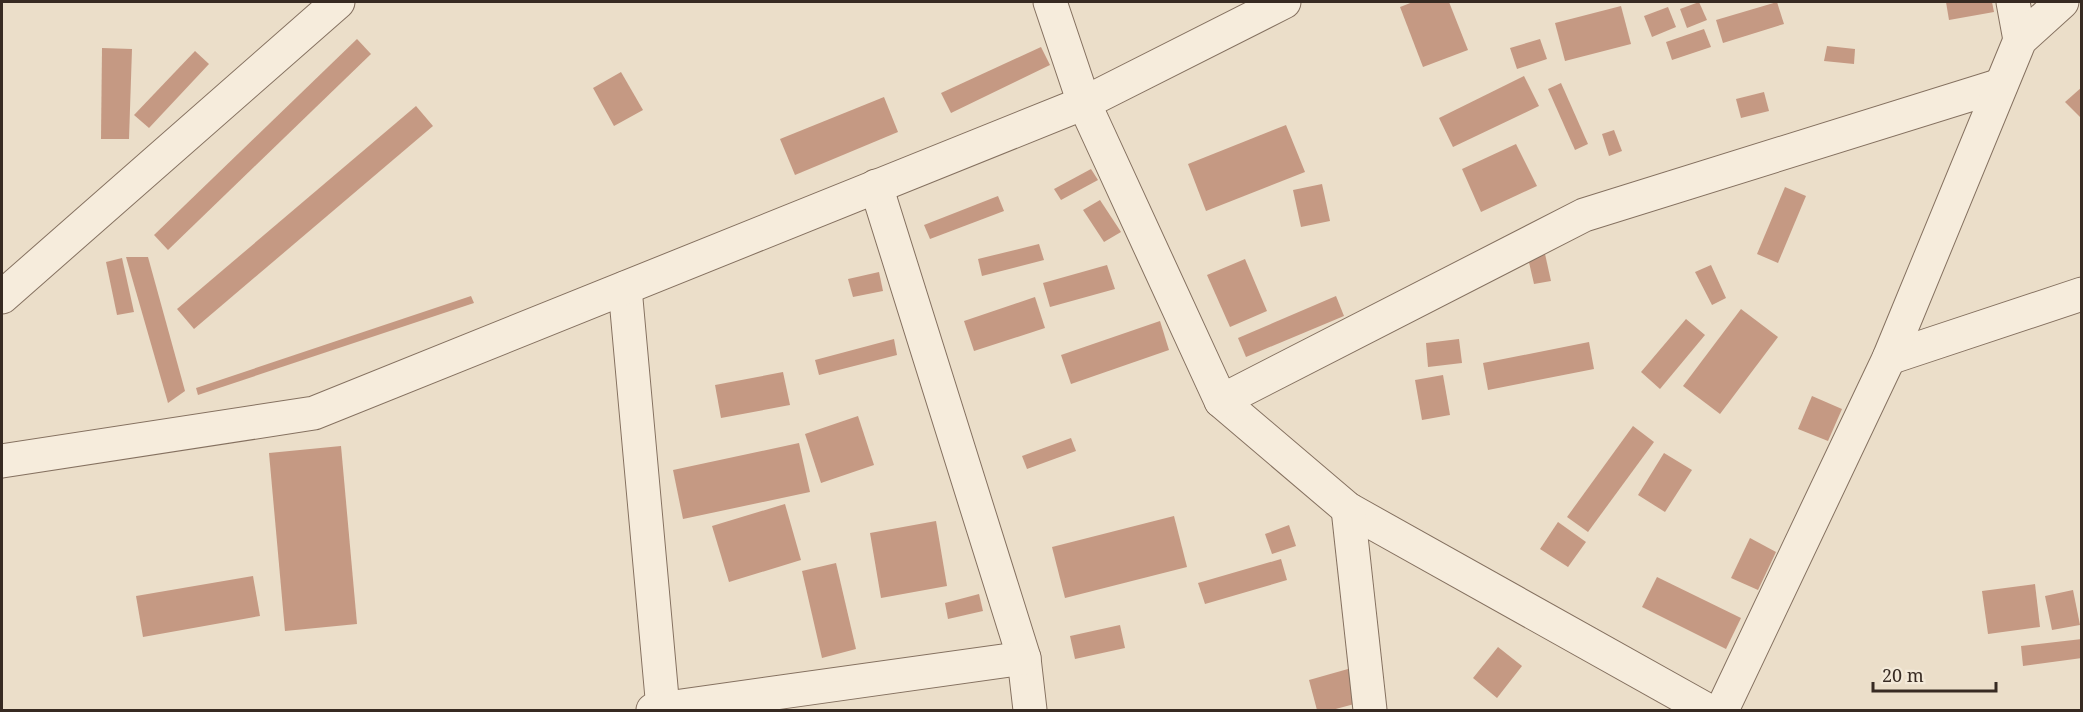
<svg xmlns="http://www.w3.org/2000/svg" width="2083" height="712" font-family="'Noto Serif',serif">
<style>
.building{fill:#c59983}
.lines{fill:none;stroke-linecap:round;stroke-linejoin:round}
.minor-casing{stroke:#857160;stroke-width:35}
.minor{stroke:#f6ecdc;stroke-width:33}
</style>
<rect width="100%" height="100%" fill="#ebdec9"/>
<!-- building -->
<g class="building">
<polygon points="1413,2 1449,2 1468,50 1423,67 1400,7"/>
<polygon points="1699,2 1707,20 1687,28 1680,9"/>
<polygon points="1777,2 1784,24 1723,43 1716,20"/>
<polygon points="1946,2 1992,2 1994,12 1949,20"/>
<polygon points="1621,6 1631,44 1565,61 1555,23"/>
<polygon points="1668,7 1676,27 1652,37 1644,16"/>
<polygon points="1704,29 1711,47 1672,60 1666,42"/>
<polygon points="357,39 371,54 168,250 154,235"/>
<polygon points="1540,39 1547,59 1517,69 1510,48"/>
<polygon points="1827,46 1855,49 1854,64 1824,61"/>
<polygon points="1041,47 1050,65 951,113 941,93"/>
<polygon points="102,48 132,49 129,139 101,139"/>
<polygon points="195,51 209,64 149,128 134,115"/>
<polygon points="621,72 643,110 614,126 593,88"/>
<polygon points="1524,76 1539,106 1453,147 1439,118"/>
<polygon points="1561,83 1588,144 1575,150 1548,89"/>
<polygon points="2082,87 2082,119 2065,102"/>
<polygon points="1764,92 1769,111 1741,118 1736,99"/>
<polygon points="884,97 898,132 795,175 780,139"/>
<polygon points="416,106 433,126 194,329 177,309"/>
<polygon points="1286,125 1305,172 1206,211 1188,164"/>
<polygon points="1614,130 1622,151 1609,156 1602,134"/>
<polygon points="1516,144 1537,186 1481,212 1462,169"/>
<polygon points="1091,169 1098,180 1061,200 1054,189"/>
<polygon points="1322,184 1330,221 1301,227 1293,190"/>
<polygon points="1785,187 1806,196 1778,263 1757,254"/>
<polygon points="998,196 1004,211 930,239 924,225"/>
<polygon points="1100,200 1121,232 1104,242 1083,210"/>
<polygon points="1039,244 1044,260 982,276 978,259"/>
<polygon points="1545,254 1551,281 1534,284 1528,258"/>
<polygon points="126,257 148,257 185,391 168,403"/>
<polygon points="122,258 134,312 117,315 106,262"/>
<polygon points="1245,259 1267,311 1230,327 1207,275"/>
<polygon points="1107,265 1115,289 1050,307 1043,283"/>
<polygon points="1711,265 1726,298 1712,305 1695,272"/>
<polygon points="879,272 883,291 853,297 848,279"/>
<polygon points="471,296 474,303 198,395 196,388"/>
<polygon points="1336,296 1344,316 1246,357 1238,338"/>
<polygon points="1035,297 1045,328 974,351 964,321"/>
<polygon points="1741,309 1778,337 1720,414 1683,386"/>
<polygon points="1686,319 1705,335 1660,389 1641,372"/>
<polygon points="1160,321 1169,350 1071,384 1061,355"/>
<polygon points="894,339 897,355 819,375 815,360"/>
<polygon points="1459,339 1462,363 1428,367 1426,343"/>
<polygon points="1589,342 1594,369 1488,390 1483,363"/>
<polygon points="783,372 790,405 721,418 715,385"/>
<polygon points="1443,375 1450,415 1422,420 1415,380"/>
<polygon points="1812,396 1842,409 1828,441 1798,429"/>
<polygon points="858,416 874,465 821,483 805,434"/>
<polygon points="1633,426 1654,442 1588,532 1567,517"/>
<polygon points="1071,438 1076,451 1027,469 1022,456"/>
<polygon points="799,443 810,492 683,519 673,470"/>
<polygon points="341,446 357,624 285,631 269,453"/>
<polygon points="1664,453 1692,470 1665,512 1638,495"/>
<polygon points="785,504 801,560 729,582 712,526"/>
<polygon points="1174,516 1187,567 1065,598 1052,547"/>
<polygon points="936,521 947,586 881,598 870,533"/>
<polygon points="1558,522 1586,542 1568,567 1540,549"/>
<polygon points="1289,525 1296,546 1272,554 1265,534"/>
<polygon points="1750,538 1776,552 1758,590 1731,578"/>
<polygon points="1281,559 1287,580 1205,604 1198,583"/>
<polygon points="836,563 856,649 822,658 802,571"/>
<polygon points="253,576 260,616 143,637 136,596"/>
<polygon points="1657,577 1741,618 1726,649 1642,607"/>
<polygon points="2035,584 2040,627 1988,634 1982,591"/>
<polygon points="2073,590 2080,625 2052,630 2045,596"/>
<polygon points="979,594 983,611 948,619 945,603"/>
<polygon points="1120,625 1125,648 1075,659 1070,636"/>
<polygon points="2082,639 2082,658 2023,666 2021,646"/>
<polygon points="1498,647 1522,666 1497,698 1473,678"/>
<polygon points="1348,669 1358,703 1332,710 1317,710 1309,680"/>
</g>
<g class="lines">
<defs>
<g id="minor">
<polyline points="1050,2 1084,103 1221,401 1348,509 1707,710"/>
<polyline points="2013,2 2020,40"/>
<polyline points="876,186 1024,658 1030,710"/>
<polyline points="625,288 663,709"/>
<polyline points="2,297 338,2"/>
<polyline points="1889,358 2082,294"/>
<polyline points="1221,401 1584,215 2001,85"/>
<polyline points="2,461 314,413 1084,103 1284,2"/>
<polyline points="1348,509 1370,710"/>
<polyline points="653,710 1024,658"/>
<polyline points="1722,710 1889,358 2020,40 2062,2"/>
</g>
</defs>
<!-- minor casing -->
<use href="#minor" class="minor-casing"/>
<!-- minor -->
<use href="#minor" class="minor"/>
</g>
<!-- border -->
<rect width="2083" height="712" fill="none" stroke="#372a22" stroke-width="6"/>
<!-- scale -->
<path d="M1873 682v9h123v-9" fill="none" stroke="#372a22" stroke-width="3"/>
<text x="1882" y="682" font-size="18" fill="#372a22" stroke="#f3e9d8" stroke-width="4.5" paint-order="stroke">20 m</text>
</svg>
